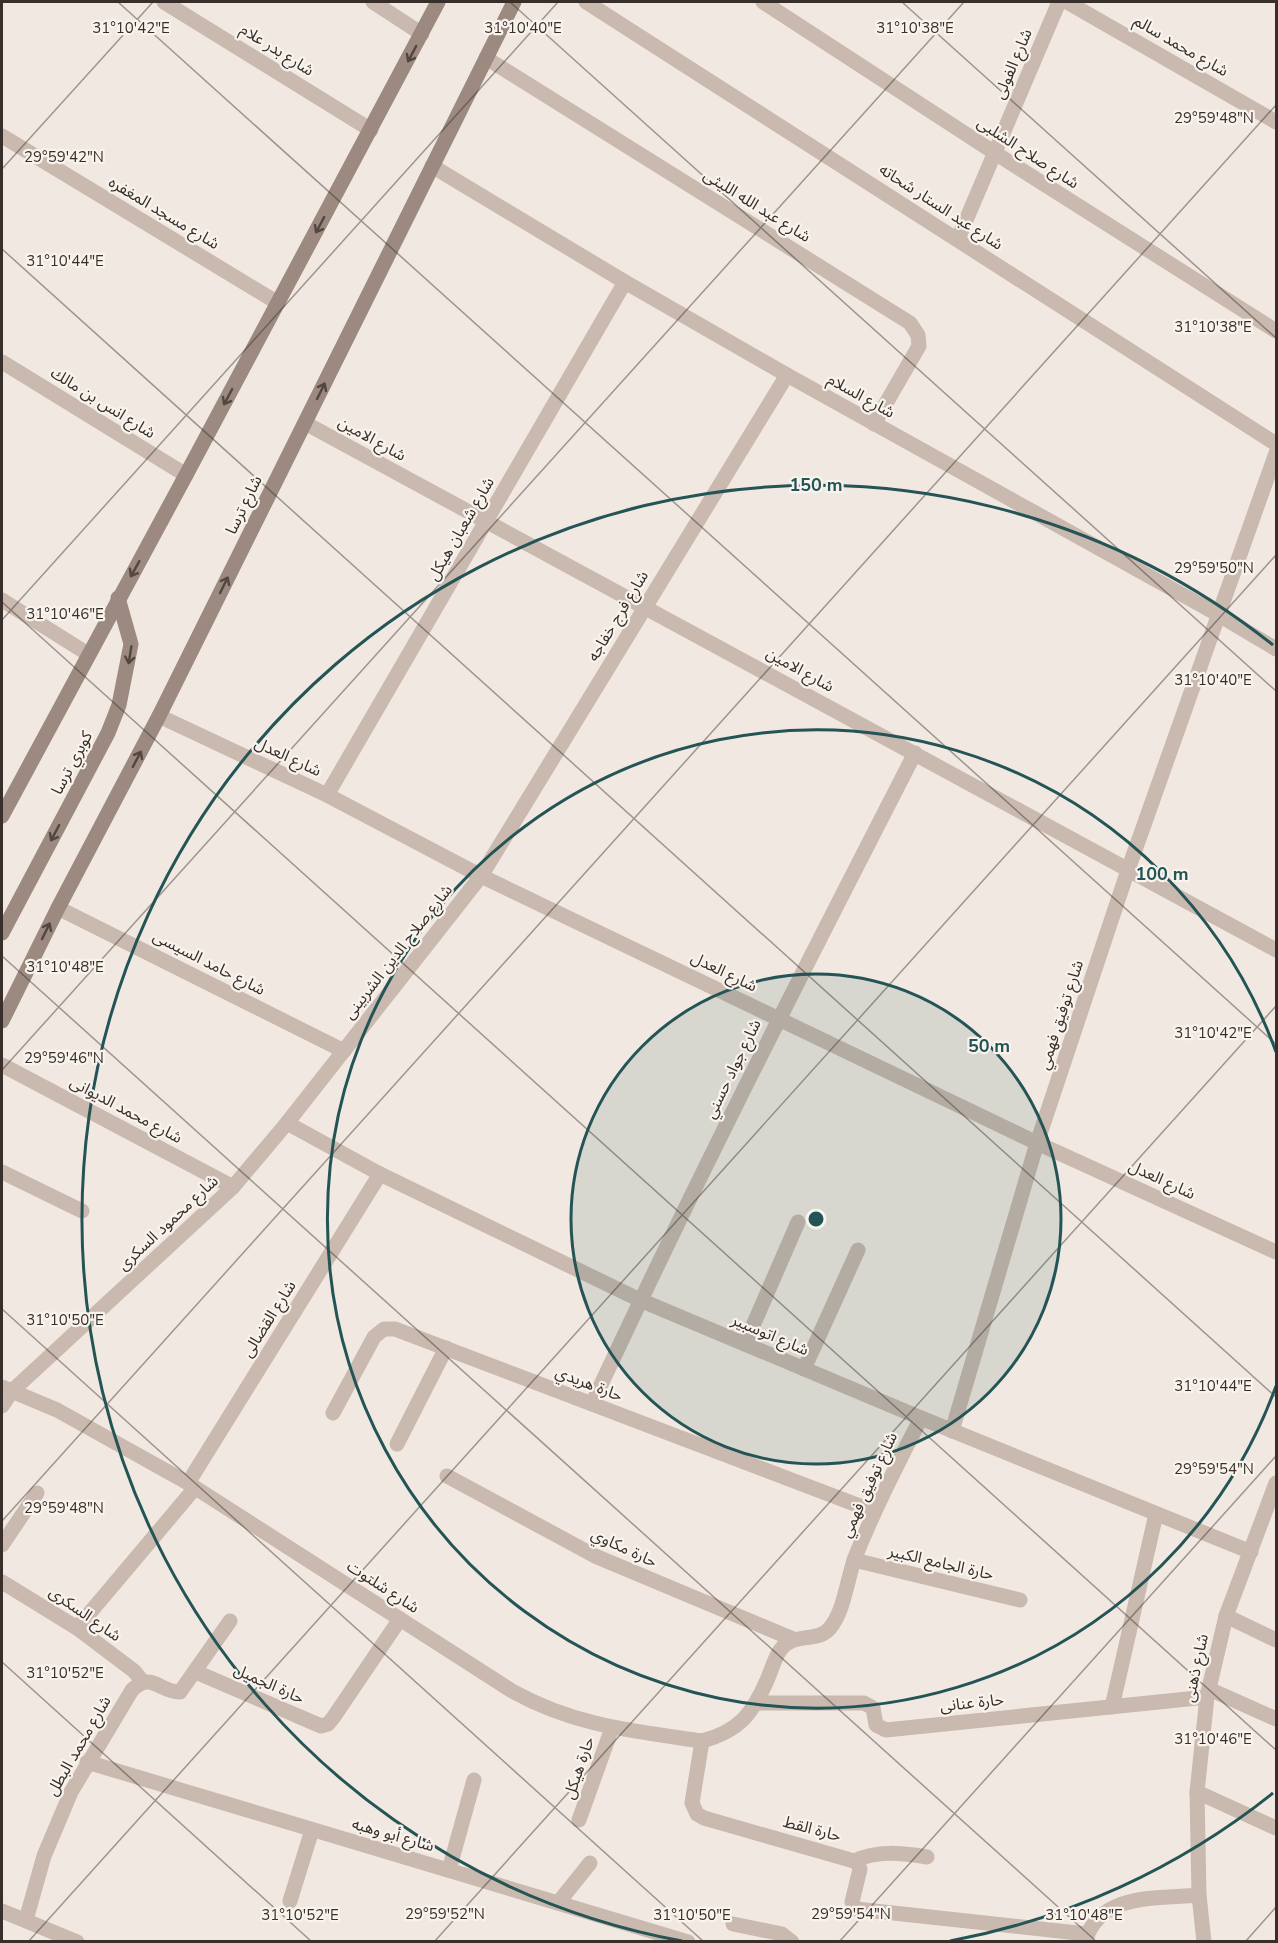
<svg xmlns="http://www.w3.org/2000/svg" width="1278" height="1943" font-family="'Nunito Sans','Noto Sans Arabic',sans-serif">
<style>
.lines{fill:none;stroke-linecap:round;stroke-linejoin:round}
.minor{stroke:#c9b9ae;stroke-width:15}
.secondary{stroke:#9c897f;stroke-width:15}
.oneway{stroke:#514640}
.ticks{fill:none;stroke:#382f2b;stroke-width:1.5;stroke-opacity:0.45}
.ring{fill:none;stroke:#245456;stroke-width:3}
.labels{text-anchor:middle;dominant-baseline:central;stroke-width:4.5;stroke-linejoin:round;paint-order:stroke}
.street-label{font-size:16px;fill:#382f2b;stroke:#f9f3ed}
.ticks-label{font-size:15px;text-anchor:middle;fill:#382f2b;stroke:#f9f3ed;stroke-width:4.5;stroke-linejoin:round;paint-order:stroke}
.centre{fill:#245456;stroke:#f9f3ed;stroke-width:3}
.ring-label{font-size:18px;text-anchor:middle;font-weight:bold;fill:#245456;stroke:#f9f3ed;stroke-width:4.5;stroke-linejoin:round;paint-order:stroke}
</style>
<rect width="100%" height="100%" fill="#f1e9e1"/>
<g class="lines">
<!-- minor -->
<g class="minor">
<polyline points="164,2 371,130"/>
<polyline points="373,2 422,34"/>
<polyline points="586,2 1276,444"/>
<polyline points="763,2 995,153 1276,331"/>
<polyline points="1067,2 1276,122"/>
<polyline points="486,58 910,323 918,335 919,346 874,424"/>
<polyline points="2,136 278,303"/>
<polyline points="432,166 625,282 787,375 1219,615 1276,649"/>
<polyline points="958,239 1059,2"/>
<polyline points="2,362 186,475"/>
<polyline points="305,423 1276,950"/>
<polyline points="2,600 88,654"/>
<polyline points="159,716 327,795 481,876 1037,1143 1276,1252"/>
<polyline points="327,795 625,282"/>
<polyline points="58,908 344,1051"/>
<polyline points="2,1065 233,1187"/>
<polyline points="287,1123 380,1174 640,1300 921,1418 1251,1552"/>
<polyline points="2,1172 82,1211"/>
<polyline points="745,1344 798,1222"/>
<polyline points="804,1369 858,1250"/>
<path d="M2,1387L57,1410L188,1483L512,1691C575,1726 633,1731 702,1741C740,1731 753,1713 768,1678C772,1668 775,1657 781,1649C794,1632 818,1643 830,1628C845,1610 847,1577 856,1555C875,1508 898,1463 921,1418"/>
<path d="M592,1404C694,1184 804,969 915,753"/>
<polyline points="2,1406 12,1391 233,1187 287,1123 481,876 787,375"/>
<polyline points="333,1413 374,1337 384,1329 395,1329 873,1511"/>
<polyline points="952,1431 1037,1143 1128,870 1276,453"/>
<polyline points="397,1444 446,1348"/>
<polyline points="447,1476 595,1556 793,1639"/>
<polyline points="188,1483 380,1174"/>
<polyline points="2,1545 37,1493"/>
<polyline points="854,1560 1020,1600"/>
<polyline points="2,1582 77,1628 134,1671 143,1682"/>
<polyline points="1226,1616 1276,1640"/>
<polyline points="77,1628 195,1488"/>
<polyline points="196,1672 321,1726 328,1724 333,1718 400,1619"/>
<polyline points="1209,1689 1276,1719"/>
<polyline points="757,1703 864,1703 873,1708 876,1725 886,1730 1207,1697"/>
<polyline points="1112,1707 1156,1514"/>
<polyline points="702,1741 692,1803 697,1814 704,1818 854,1861 858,1864 860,1869 852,1902 856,1909 1087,1934"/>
<polyline points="87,1762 688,1942"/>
<polyline points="1197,1792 1276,1828"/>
<polyline points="579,1820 612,1728"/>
<path d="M854,1861C877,1850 902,1853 927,1857"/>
<polyline points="449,1870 474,1780"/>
<polyline points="290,1901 312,1830"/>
<polyline points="558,1903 590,1863"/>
<polyline points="2,1911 77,1942"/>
<path d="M26,1920L44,1856L71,1792L132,1690C152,1671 159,1692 180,1692L230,1621"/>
<polyline points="733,1924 782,1934 792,1942"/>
<path d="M1085,1942C1099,1892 1158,1899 1199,1895"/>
<polyline points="1204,1942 1199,1895 1197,1792 1207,1697 1226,1616 1276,1483"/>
</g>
<!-- secondary -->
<g class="secondary">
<polyline points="2,816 186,475 438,2"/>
<polyline points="2,933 108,733 119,705 131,644 118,598"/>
<polyline points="2,1021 58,908 159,716 514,2"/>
</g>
</g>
<!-- one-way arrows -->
<defs><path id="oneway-shaft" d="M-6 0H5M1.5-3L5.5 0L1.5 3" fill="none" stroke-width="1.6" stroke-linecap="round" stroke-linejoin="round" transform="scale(1.5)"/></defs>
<g class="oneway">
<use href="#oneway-shaft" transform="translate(412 54) rotate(118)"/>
<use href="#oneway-shaft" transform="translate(320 225) rotate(118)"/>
<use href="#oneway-shaft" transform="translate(321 391) rotate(-64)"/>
<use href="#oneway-shaft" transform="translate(228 397) rotate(118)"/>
<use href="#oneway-shaft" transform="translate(135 569) rotate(119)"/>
<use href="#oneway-shaft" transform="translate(224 585) rotate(-64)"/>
<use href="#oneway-shaft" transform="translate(130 655) rotate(99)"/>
<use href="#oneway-shaft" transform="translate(137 759) rotate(-62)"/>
<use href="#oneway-shaft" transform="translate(55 833) rotate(118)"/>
<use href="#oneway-shaft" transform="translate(46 931) rotate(-64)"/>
</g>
<!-- ticks -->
<path class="ticks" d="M118,2L1276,1044M510,2L1276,691M902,2L1276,338M2,169L153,2M2,249L1276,1397M2,602L1276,1750M2,620L558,2M2,956L1097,1942M2,1070L964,2M2,1309L704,1942M2,1521L1276,105M2,1662L312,1942M28,1942L1276,555M434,1942L1276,1006M839,1942L1276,1456M1245,1942L1276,1907"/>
<!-- distance rings -->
<circle cx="816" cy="1219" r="245" fill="#245456" fill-opacity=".12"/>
<g class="ring">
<circle cx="816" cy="1219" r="245"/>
<path d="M1276 1386A489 489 0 1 1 1276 1052"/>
<path d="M1273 1793A734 734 0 0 1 950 1941M682 1941A734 734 0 1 1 1273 645"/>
</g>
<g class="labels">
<!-- street labels -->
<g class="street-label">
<text transform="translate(1181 46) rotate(30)">شارع محمد سالم</text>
<text transform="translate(277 50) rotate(32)">شارع بدر علام</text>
<text transform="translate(1013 64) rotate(-67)">شارع الفولى</text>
<text transform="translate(1028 153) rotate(33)">شارع صلاح الشلبى</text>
<text transform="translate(757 206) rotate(32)">شارع عبد الله الليثى</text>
<text transform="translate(941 207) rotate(33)">شارع عبد الستار شحاته</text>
<text transform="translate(164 213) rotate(31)">شارع مسجد المغفره</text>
<text transform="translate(861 396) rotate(29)">شارع السلام</text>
<text transform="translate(103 403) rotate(32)">شارع انس بن مالك</text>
<text transform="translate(372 439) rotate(29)">شارع الامين</text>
<text transform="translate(244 505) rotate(-64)">شارع ترسا</text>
<text transform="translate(461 529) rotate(-60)">شارع شعبان هيكل</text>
<text transform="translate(618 616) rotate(-59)">شارع فرج خفاجه</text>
<text transform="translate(800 670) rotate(29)">شارع الامين</text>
<text transform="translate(288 757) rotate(25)">شارع العدل</text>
<text transform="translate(72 763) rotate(-62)">كوبري ترسا</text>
<text transform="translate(398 952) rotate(-52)">شارع صلاح الدين الشربينى</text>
<text transform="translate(209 963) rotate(27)">شارع حامد السيسى</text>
<text transform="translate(724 972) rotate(26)">شارع العدل</text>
<text transform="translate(1061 1015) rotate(-72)">شارع توفيق فهمي</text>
<text transform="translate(733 1069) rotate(-64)">شارع جواد حسني</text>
<text transform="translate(126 1110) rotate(28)">شارع محمد الديوانى</text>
<text transform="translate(1162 1180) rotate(25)">شارع العدل</text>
<text transform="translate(168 1223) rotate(-43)">شارع محمود السكرى</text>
<text transform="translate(269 1319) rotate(-58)">شارع القضالى</text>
<text transform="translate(770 1335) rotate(23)">شارع اتوسبير</text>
<text transform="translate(589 1384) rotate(21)">حارة هريدي</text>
<text transform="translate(869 1485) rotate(-65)">شارع توفيق فهمي</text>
<text transform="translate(624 1548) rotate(25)">حارة مكاوي</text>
<text transform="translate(941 1563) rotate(13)">حارة الجامع الكبير</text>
<text transform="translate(383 1587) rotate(33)">شارع شلتوت</text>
<text transform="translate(85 1614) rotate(35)">شارع السكرى</text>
<text transform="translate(1196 1668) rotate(-78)">شارع ذهنى</text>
<text transform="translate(269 1684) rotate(24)">حارة الجميل</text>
<text transform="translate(972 1703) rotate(-6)">حارة عنانى</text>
<text transform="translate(79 1746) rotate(-60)">شارع محمد البطل</text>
<text transform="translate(579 1768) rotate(-71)">حارة هيكل</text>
<text transform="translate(812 1829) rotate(15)">حارة القط</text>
<text transform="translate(393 1835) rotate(16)">شارع أبو وهبه</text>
</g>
</g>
<g class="ticks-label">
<text x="131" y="33">31°10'42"E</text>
<text x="523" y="33">31°10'40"E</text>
<text x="915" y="33">31°10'38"E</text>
<text x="1214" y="123">29°59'48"N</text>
<text x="64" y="162">29°59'42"N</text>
<text x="65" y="266">31°10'44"E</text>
<text x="1213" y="332">31°10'38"E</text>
<text x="1214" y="573">29°59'50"N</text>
<text x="65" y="619">31°10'46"E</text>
<text x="1213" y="685">31°10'40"E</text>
<text x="65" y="972">31°10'48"E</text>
<text x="1213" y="1038">31°10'42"E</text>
<text x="64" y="1063">29°59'46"N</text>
<text x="65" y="1325">31°10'50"E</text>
<text x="1213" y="1391">31°10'44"E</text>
<text x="1214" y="1474">29°59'54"N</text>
<text x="64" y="1513">29°59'48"N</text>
<text x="65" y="1678">31°10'52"E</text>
<text x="1213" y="1744">31°10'46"E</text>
<text x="445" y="1919">29°59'52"N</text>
<text x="851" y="1919">29°59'54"N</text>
<text x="300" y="1920">31°10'52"E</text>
<text x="692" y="1920">31°10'50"E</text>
<text x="1084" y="1920">31°10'48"E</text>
</g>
<circle cx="816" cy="1219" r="9" class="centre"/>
<g class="ring-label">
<text x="816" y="491">150 m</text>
<text x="1162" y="880">100 m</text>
<text x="989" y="1052">50 m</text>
</g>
<!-- border -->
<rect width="1278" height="1943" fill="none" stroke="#382f2b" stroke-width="6"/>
</svg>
